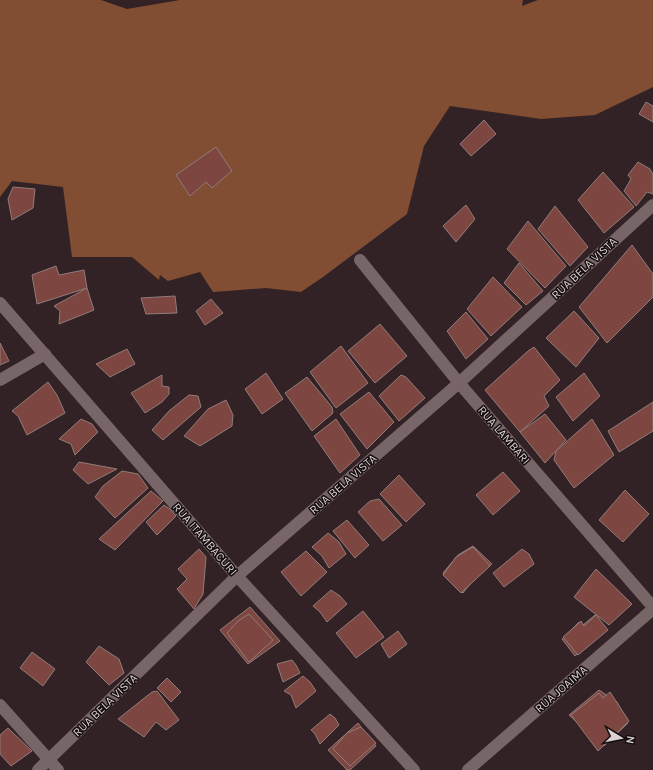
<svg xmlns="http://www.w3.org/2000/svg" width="653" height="770" font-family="Karla,sans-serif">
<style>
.forest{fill:#814e34;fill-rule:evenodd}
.building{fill:#7e4640;stroke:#917c7a}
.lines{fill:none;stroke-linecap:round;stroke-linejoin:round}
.street{stroke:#786568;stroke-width:12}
.labels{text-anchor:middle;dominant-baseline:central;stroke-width:3;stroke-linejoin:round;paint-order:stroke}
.street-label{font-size:12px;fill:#dbd0d2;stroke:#150e0f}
</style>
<rect width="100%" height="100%" fill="#322225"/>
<!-- forest -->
<path class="forest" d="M0,0H101L127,9L180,0H523L522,6L538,0H653V87L595,115L541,119L450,106L424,146L407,214L323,277L301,292L266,288L213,292L200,272L168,281L160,275L159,280L132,257H72L63,187L12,181L0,197ZM232,171L212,188L206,182L190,196L176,175Z"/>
<!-- building -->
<g class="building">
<polygon points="646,102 653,106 653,122 639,114"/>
<polygon points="484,120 496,134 471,156 460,144"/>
<polygon points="216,147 232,171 212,188 206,182 190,196 176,175"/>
<polygon points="638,162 650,169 653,174 653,194 647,192 636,206 624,191 631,179 628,175"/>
<polygon points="603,172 634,207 604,233 578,200"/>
<polygon points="13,187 35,189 33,208 12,220 8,199"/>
<polygon points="466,205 475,219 456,242 443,226"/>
<polygon points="555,206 588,247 570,266 538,229"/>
<polygon points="528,221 566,266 545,288 507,249"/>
<polygon points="632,245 653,274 653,297 607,343 579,307"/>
<polygon points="519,263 543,291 526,305 504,283"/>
<polygon points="56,266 59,275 84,270 87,288 37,304 32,275"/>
<polygon points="493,277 522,307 491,336 467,309"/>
<polygon points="87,288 94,310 59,324 60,311 54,306"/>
<polygon points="175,296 177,313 146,314 141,298"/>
<polygon points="211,299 223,313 205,325 196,311"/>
<polygon points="574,311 599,338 576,367 546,338"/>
<polygon points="466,312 488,339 466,359 447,331"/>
<polygon points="380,324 407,356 375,383 348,351"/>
<polygon points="0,343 9,361 0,365"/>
<polygon points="341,346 368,383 336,408 310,372"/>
<polygon points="534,347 560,380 544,396 549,406 520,432 485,390 528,351"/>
<polygon points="127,349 135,364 110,377 96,364"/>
<polygon points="266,373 283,399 262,414 245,389"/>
<polygon points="584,373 600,396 573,421 556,397"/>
<polygon points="162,375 162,386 169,387 169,394 162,402 145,413 131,393"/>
<polygon points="401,375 406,377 425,398 399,421 379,396"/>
<polygon points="307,377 332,407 333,413 312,431 285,393"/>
<polygon points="48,382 57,395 65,413 27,435 18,416 12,411"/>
<polygon points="369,392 394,422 367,449 340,414"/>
<polygon points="189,395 198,396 201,407 163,440 152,430 169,411"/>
<polygon points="226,400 233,415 232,426 200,446 184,436 208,409"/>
<polygon points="653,402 653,431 619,452 608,431"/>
<polygon points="545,414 566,440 545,463 520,432"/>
<polygon points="81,419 92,424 98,432 75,455 71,444 59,439"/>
<polygon points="336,419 360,455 340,473 314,436"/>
<polygon points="592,419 614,455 574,488 554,460 556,451"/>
<polygon points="79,462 117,469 88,484 73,470"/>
<polygon points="122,471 138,474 148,488 115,518 95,497 103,486"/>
<polygon points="503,472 520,491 493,515 476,495"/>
<polygon points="399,475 425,504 406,522 380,494"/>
<polygon points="625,490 649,514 623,542 599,520"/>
<polygon points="151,491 163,501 115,550 99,539"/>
<polygon points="379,499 402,525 383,541 358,512 370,501"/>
<polygon points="164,505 170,509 176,516 157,535 146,522"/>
<polygon points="347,520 369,545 355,558 333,531"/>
<polygon points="328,533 339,542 346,554 329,568 322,556 312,547"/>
<polygon points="473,546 492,564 477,575 463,593 443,573 458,555"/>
<polygon points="473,547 490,566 461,593 443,575 456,557"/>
<polygon points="199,549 206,557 203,594 194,609 177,589 187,579 178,569"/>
<polygon points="522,549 529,554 534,564 504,587 493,573"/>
<polygon points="306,551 327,572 301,596 281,572"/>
<polygon points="596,569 632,604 609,625 574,597"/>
<polygon points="331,590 340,596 347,604 327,622 320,612 313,606"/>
<polygon points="250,607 280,641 248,664 220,630"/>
<polygon points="363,611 384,637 356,658 336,633"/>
<polygon points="249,614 273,640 249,662 227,633 238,621"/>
<polygon points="595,615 606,629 575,656 562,639 579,622 583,625"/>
<polygon points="596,615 608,630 578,655 563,637 581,621 584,626"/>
<polygon points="398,631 407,644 389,658 381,644"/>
<polygon points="99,646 119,659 124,673 109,685 86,662"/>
<polygon points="32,652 55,669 43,686 20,668"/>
<polygon points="292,660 296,665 300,673 283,682 277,664"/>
<polygon points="303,676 310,682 316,691 296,708 291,695 284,691"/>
<polygon points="167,678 181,692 171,702 157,688"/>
<polygon points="599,690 617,702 628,723 604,746 569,715"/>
<polygon points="157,691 179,720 166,730 156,722 144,737 118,719 152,692"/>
<polygon points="610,692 629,721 598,751 571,715 599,693 603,698"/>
<polygon points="330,714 335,718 339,725 320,744 315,734 311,730"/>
<polygon points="358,723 376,746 350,770 347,770 328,750"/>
<polygon points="361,727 376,743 350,766 333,749 347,733"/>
<polygon points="8,728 32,751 11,766 0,754 0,735"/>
</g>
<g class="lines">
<!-- street -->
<g class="street">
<polyline points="360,260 459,383 653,607"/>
<polyline points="0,303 237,576 414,770"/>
<polyline points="0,380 45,354"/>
<polyline points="0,705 58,770"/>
<polyline points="38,770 237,576 459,383 653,205"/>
<polyline points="468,770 653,609"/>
</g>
</g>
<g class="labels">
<!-- street labels -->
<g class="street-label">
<text transform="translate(584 268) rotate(-43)">RUA BELA VISTA</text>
<text transform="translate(504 435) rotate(49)">RUA LAMBARI</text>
<text transform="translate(343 484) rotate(-41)">RUA BELA VISTA</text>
<text transform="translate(205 539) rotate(49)">RUA ITAMBACURI</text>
<text transform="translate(561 689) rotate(-41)">RUA JOAIMA</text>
<text transform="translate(105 705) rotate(-44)">RUA BELA VISTA</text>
</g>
</g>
<!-- north arrow -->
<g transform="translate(621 738) rotate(100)" stroke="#150e0f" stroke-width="3" paint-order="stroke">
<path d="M0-3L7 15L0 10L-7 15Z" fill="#dbd0d2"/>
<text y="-6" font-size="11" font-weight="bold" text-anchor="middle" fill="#dbd0d2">N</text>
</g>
</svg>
